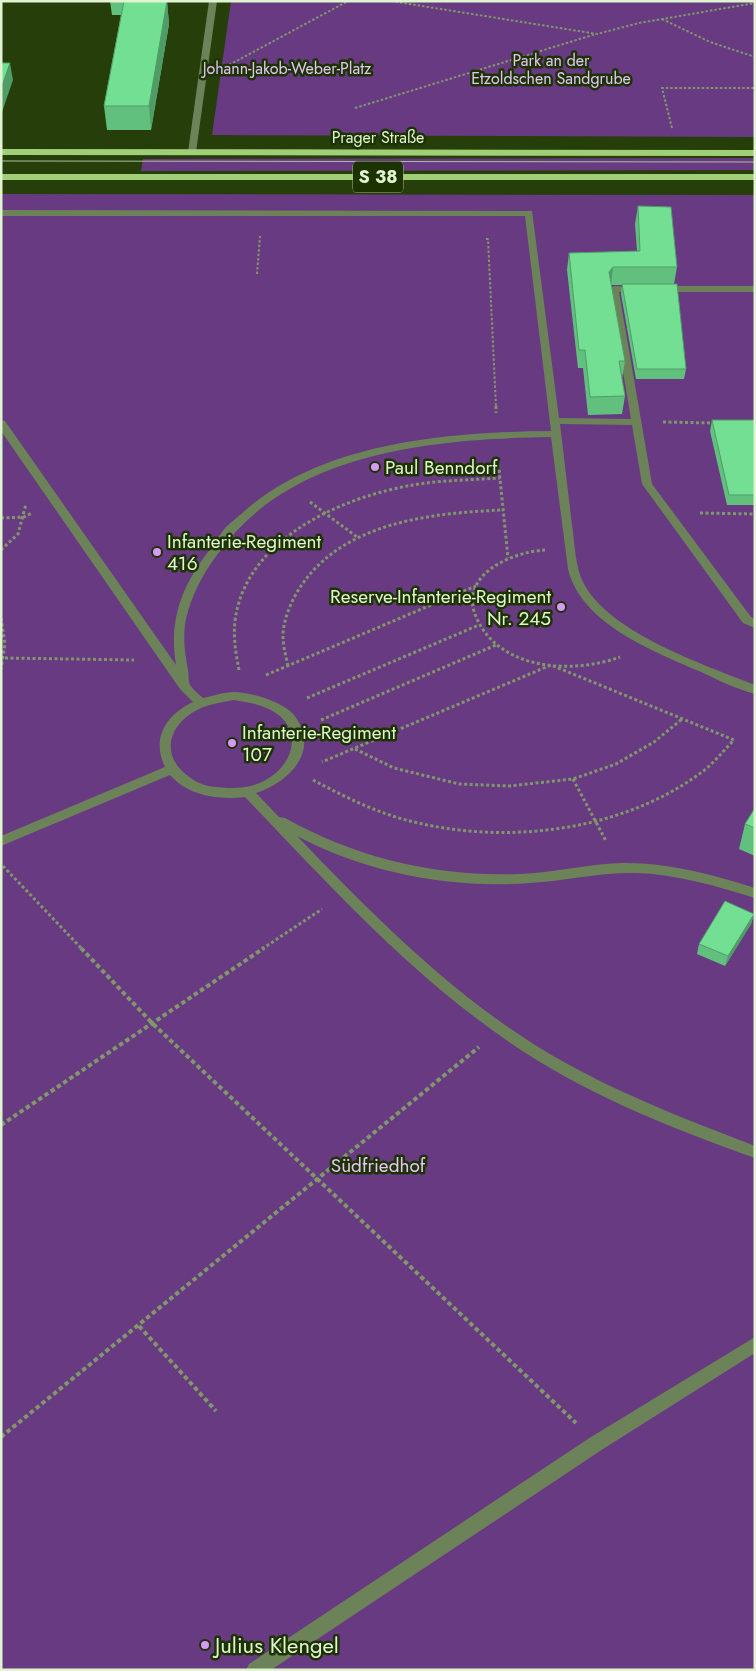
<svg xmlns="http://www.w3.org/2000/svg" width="756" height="1671" font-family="Jost,sans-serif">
  <rect width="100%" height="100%" fill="#263e0a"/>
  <path fill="#673a82" d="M231,1h524v136l-543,-2z
    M755,158v12l-614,1 2,-12z
    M1,194l754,1v1475h-754z"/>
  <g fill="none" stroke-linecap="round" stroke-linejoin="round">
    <path stroke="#80966b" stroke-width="2" stroke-dasharray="2.5 2" stroke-linecap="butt" d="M391,1l206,33 42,-11 116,-20
      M662,19l48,23 45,15
      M229,65l119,-64
      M355,108l241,-74
      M672,128l-10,-40h93
      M486,239h2l8,168
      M257,274l3,-38"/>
    <path stroke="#80966b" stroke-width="3" stroke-dasharray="3 2.5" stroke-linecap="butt" d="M496,406v7
      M663,422l51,1
      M498,459l10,99
      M310,502l47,35
      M700,513l55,1
      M1,518l23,-1 8,-4
      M1,550l17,-16 8,-30
      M545,550c-34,2 -89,26 -68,69 24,52 97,55 143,38
      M1,618l4,26 -4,25
      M5,658l129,2
      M288,666c-2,-10 -5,-20 -5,-30 0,-16 9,-37 18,-50 43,-64 130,-73 202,-76
      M239,670c-3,-16 -6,-33 -4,-49 10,-82 107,-124 178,-136 29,-5 58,-5 87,-7
      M266,675l210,-89
      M307,698l172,-73
      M321,720l175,-75
      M355,749l39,19 65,16 50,2 64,-7 43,-15 38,-22 28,-23
      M573,779l33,62
      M313,780c32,17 66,34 101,42 94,23 209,9 288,-50 12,-9 21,-21 32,-32l-183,-75 -229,97
      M3,866l79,83
      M262,949l60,-40"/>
    <path stroke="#80966b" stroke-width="4" stroke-dasharray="4.5 3" stroke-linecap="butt" d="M81,948l71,75 424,400
      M1,1125l263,-177
      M139,1326l77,85
      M1,1437l478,-390"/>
    <path fill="#6c8359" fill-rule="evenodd" d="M209,1h8l-21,151 -4,3 -4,-3z
      M1,210l531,1 27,207 72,1 -22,-130 5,-3 27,1 2,2 -5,3h-19l33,192 99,133 4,2v9l-12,-5 -101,-139 -10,-59 -72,-1c4,33 8,67 12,101 3,19 3,43 12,59 26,49 121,81 171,101v9c-19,-5 -37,-14 -54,-22 -46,-20 -120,-48 -133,-103l-17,-132c-114,2 -258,13 -331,114 -14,18 -25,37 -32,60 -6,20 -4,38 0,59 1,4 0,12 2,15 3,5 10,10 13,13 10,-2 21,-6 31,-6 16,0 50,10 60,23 27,35 -4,67 -38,78l23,24 6,1c71,40 152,59 234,56 34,-1 68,-10 102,-11 46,-1 90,11 134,25v10c-39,-12 -79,-24 -119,-25 -36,-1 -71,8 -106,10 -78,6 -164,-10 -233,-47 73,76 149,153 238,209 69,43 145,72 220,101v12c-79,-28 -160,-60 -231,-106 -106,-69 -192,-164 -279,-255 -26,3 -57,-1 -75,-22l-169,71v-10l164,-69c-14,-29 1,-52 28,-65l-13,-13 -179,-258v-11l4,1 171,244c-7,-42 4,-75 29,-109 7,-9 13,-19 20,-28 7,-7 16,-13 23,-20 80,-67 203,-76 303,-77l-26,-215h-524zM234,700c10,2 21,3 30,7 40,15 34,56 0,74 -11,6 -24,7 -37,7 -15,-1 -27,-2 -39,-12 -30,-22 -18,-54 13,-68 10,-4 22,-6 33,-8z
      M755,286v6h-94l-5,-3 5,-3z
      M755,1337v16l-152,96 -332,221h-25l3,-6 342,-227z"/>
    <path fill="#a0cf77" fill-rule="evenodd" d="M1,149l754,1v6l-754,-1z
      M1,174h754v6h-754z"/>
    <path stroke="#acc199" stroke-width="1" d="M1,161l754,1"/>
  </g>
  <path fill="#62c07e" d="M110,1h57l2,23 -18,106h-44l-3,-24 17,-91h-9z
    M638,206l39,61 -3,17 12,85 -2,10h-48l-15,-85 1,-9h-11l14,76 -3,18 3,17 -3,18 -34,1 -5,-47h-5l-11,-98 2,-17 68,-2 -2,-27z
    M712,420h43v85h-28l-17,-74z
    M755,808v48l-16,-7 6,-25z
    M754,914l-3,10 -26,42 -28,-12 2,-10z"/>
  <path fill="#509c67" d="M167,1l2,23 -18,106 -2,-24z
    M10,63l3,17 -12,35v-26z
    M613,267l-2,18 -2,-13z
    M754,914l-3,10 -26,42 3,-10z"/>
  <path fill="#72df93" stroke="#509c67" d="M124,1h43l-18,105h-45z
    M1,63h9l-9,26z
    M638,206l33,1 6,60h-64l-4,5 16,89h-6l6,35 -35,1 -5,-47h-6l-10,-97 71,-2z
    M622,284h55l9,85h-49z
    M712,420h43v75h-26z
    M755,808v20l-10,-4z
    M725,901l29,13 -26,42 -29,-12z"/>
  <g fill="#d69bfa" stroke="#1c3300" stroke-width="2">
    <circle cx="375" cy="467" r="5"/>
    <circle cx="157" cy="552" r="5"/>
    <circle cx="561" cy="607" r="5"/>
    <circle cx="232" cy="743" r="5"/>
    <circle cx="205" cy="1645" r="5"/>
  </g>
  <g text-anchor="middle" stroke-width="5" stroke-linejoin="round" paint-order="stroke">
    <g font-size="16" fill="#e3c6f6" stroke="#1c3300">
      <text x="551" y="66">Park an der<tspan x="551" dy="18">Etzoldschen Sandgrube</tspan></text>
      <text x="287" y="74">Johann-Jakob-Weber-Platz</text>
    </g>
    <g font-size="16" fill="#e0f4d1" stroke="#1c3300">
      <text x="378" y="143">Prager Straße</text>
    </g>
    <rect fill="#1c3300" stroke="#a5ba92" stroke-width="1" x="353" y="161.5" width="50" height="31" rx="4"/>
    <g font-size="18" font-weight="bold" fill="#e0f4d1">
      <text x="378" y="183">S 38</text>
    </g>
    <g font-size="19" fill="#e0f4d1" stroke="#1c3300" text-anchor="start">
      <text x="385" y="474">Paul Benndorf</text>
      <text x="167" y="548">Infanterie-Regiment<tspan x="167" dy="22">416</tspan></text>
      <text x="551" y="603" text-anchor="end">Reserve-Infanterie-Regiment<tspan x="551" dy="22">Nr. 245</tspan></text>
      <text x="242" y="739">Infanterie-Regiment<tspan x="242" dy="22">107</tspan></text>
    </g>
    <g font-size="19" fill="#e3c6f6" stroke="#1c3300">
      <text x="378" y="1172">Südfriedhof</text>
    </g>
    <g font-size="22" fill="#e0f4d1" stroke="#1c3300" text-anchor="start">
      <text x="215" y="1653">Julius Klengel</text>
    </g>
  </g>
  <rect width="756" height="1671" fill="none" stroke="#e0f4d1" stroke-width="5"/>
</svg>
